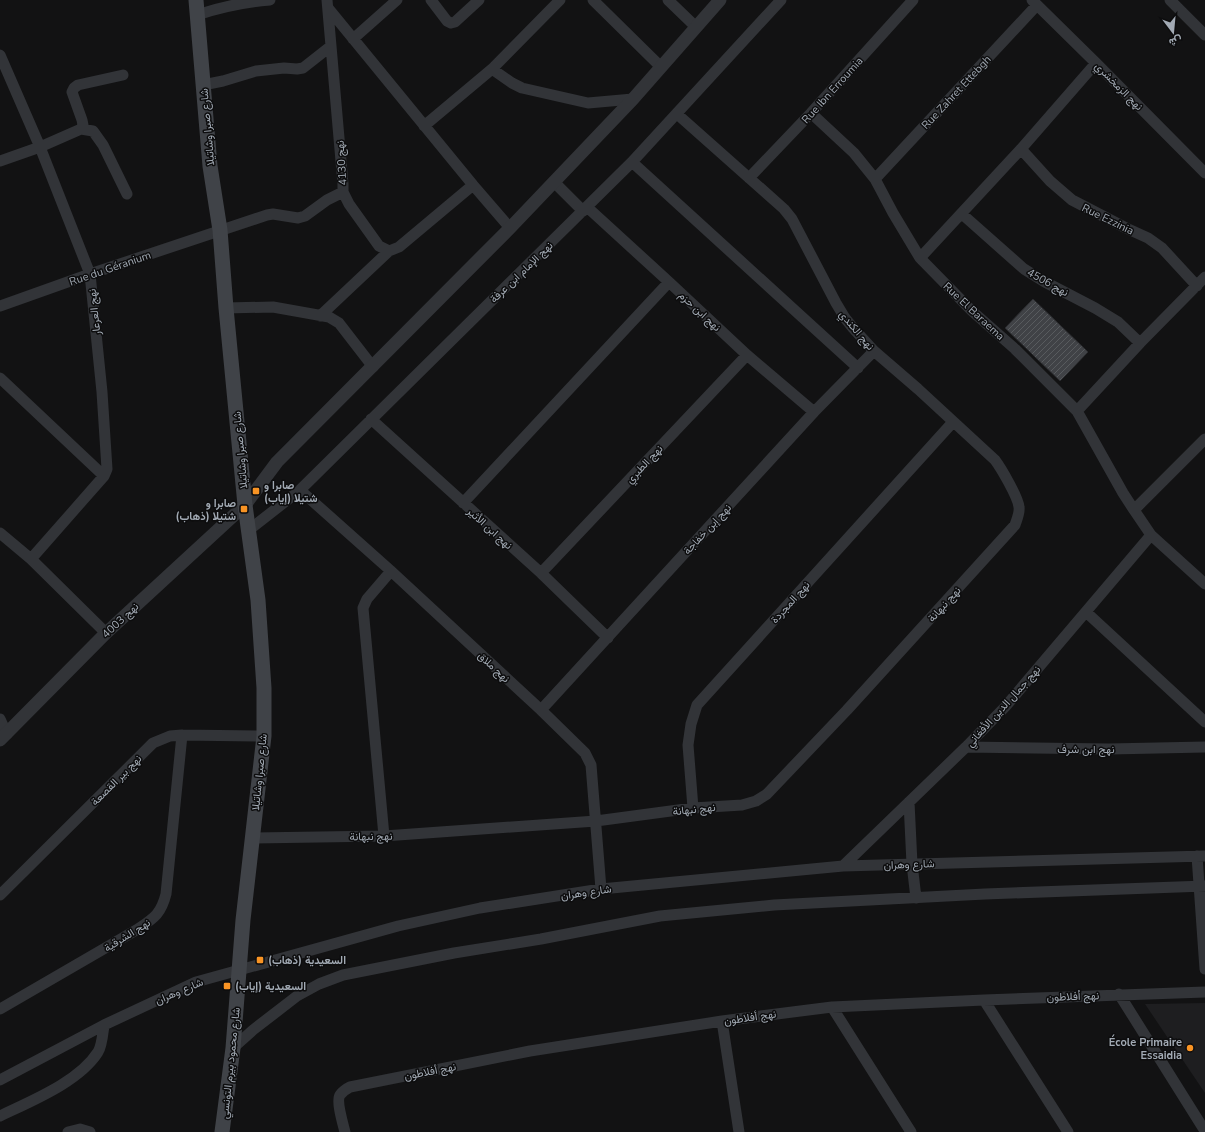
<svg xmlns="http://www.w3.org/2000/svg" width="1205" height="1132" font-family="'Nunito Sans',Vazirmatn,sans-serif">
  <defs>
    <pattern id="building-hatch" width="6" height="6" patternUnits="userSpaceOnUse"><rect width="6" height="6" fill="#404246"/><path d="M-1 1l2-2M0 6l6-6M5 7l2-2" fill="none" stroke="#585b5e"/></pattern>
  </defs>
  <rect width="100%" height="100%" fill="#121213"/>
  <path fill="#1e1e20" d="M1205,1003v90l-60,-89z"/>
  <path fill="url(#building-hatch)" stroke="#2b2c2f" d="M1033,299l55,53 -28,29 -55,-53z"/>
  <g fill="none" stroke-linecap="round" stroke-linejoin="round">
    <path stroke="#323438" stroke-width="11" d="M327,0l16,184v8l6,12 30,42 10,5 10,-4 74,-62
      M431,0l16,21 4,2 4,-1 24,-22
      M593,0l68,67
      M668,0l28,27
      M1032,0l64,63 109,110
      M1170,0l35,35
      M328,8l145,177 37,43
      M197,15c24,-8 48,-13 73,-15
      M353,39l44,-39
      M0,55l40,92 50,127 12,118 5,77 -3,7 -73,83
      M492,69l68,-69
      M203,85l20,-4 33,-10 28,-3 13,1 6,-1 28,-22
      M811,113l43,40 21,26 18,34 27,45 52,53 43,38 62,62 46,82 11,17
      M424,126l68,-57 20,14 10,5 66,15 45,-4
      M81,129l12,2 10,14 24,49
      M1021,149l29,32 22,19 54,28 22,10 14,10 35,38
      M0,161l40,-14 41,-18 2,-4 -1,-5 -10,-28 2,-4 4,-3 45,-10
      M632,162l226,206
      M749,178l62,-65 102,-113
      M875,179l162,-174
      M554,182l29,29
      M587,207l82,75 78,73 67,57
      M962,214l62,55 21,13 50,26 23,14 22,21
      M920,258l101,-109 75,-86
      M0,306l90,-32 177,-59 6,-1 25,4 7,-2 22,-16 16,-8
      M226,308l47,-1 56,10 10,6 34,44
      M320,316l69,-65
      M0,378l104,98
      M1077,411l63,-68 65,-66
      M371,419l170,154 67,65
      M1205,439l-71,71 17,25 54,49
      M300,490l91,81 150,139 44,43 6,12 10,124
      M463,503l206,-221
      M249,530l51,-40 332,-328 149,-162
      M0,533l31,26 75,74
      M541,573l206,-218
      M1086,612l119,110
      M541,710l273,-298 60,-61
      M0,719l7,15
      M966,747l143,2 96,-2
      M909,802l3,62 4,34
      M693,808l-5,-63 3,-21 6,-19 256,-283
      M384,836l-21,-228 4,-9 24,-28
      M253,838l131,-2 212,-15 97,-13 49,-3 14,-4 11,-7 80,-84 168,-185c2,-6 5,-12 4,-18 -1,-10 -18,-39 -24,-47l-77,-71 -44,-38 -21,-23 -8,-10 -9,-15 -44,-84 -8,-10 -107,-95
      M1197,856l8,113
      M843,866l123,-119 39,-40 146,-172
      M0,895l153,-152 17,-7 12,-1 82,1
      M1119,994l86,137
      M984,1000l84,132
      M832,1007l79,125
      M0,1009l138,-80c16,-11 23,-15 28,-35l16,-159
      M722,1021l17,111
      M233,1048l20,-18 44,-34 22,-12 24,-9 111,-22 87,-14 119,-23 114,-11 211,-11 220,-8
      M0,1080l104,-55 92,-43 202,-56 82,-18 121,-19 242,-23 362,-10
      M0,1116c31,-15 79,-34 98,-64 4,-6 5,-20 6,-27
      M68,1132l12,-3 10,3
      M345,1132c-2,-8 -9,-31 -5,-37 3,-4 6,-6 10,-8l180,-36 192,-30 110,-14 152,-7 221,-8"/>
    <path stroke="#323438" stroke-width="13" d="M0,740l106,-107 139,-128 32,-43 233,-234 123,-129 87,-99"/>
    <path stroke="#404348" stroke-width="15" d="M196,0l14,166 10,64 6,78 19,197 13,95 6,88v48l-21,184 -10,128 -11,84"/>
  </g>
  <g fill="#f99424" stroke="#0d0d0e" stroke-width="1.5">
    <rect x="252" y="487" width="8" height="8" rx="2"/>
    <rect x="240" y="505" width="8" height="8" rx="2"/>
    <rect x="256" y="956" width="8" height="8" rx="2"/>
    <rect x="223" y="982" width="8" height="8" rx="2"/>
    <circle cx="1190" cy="1048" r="4"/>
  </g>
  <g text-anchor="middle" stroke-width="3" stroke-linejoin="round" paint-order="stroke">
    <g font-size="11" fill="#a2aab4" stroke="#0d0d0e">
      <text transform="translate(1119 86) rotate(45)" y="4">نهج الزمخشري</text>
      <text transform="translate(832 90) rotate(-48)" y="4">Rue Ibn Erroumia</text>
      <text transform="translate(956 92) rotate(-47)" y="4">Rue Zahret Ettebgh</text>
      <text transform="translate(207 127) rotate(-95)" y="4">شارع صبرا وشاتيلا</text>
      <text transform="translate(341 163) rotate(-94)" y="4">نهج 4130</text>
      <text transform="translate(1108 219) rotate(26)" y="4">Rue Ezzinia</text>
      <text transform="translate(110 268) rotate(-19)" y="4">Rue du Géranium</text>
      <text transform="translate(521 272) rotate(-44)" y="4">نهج الإمام ابن عرفة</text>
      <text transform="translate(1048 282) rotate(29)" y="4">نهج 4506</text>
      <text transform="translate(700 311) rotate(43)" y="4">نهج ابن حزم</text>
      <text transform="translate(974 311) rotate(43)" y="4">Rue El Baraema</text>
      <text transform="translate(94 312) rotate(-96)" y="4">نهج العرعار</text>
      <text transform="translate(857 330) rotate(50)" y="4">نهج الكندي</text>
      <text transform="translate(240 450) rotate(-95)" y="4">شارع صبرا وشاتيلا</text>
      <text transform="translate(644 464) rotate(-47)" y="4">نهج الطبري</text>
      <text transform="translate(490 528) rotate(42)" y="4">نهج ابن الأثير</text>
      <text transform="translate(707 529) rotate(-47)" y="4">نهج إبن خفاجة</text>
      <text transform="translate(790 602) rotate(-48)" y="4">نهج المجردة</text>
      <text transform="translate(944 604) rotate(-48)" y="4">نهج نبهانة</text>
      <text transform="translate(120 620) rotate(-43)" y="4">نهج 4003</text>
      <text transform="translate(494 667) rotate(43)" y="4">نهج ملاق</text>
      <text transform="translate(1003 706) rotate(-48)" y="4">نهج جمال الدين الأفغاني</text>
      <text x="1086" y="753">نهج ابن شرف</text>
      <text transform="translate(259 772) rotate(-84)" y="4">شارع صبرا وشاتيلا</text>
      <text transform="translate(116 780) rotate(-45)" y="4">نهج بير القصعة</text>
      <text transform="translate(694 809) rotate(-6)" y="4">نهج نبهانة</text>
      <text transform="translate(371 836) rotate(-1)" y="4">نهج نبهانة</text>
      <text transform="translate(909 864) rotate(-2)" y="4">شارع وهران</text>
      <text transform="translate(586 892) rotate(-8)" y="4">شارع وهران</text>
      <text transform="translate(127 935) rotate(-32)" y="4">نهج الشرقية</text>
      <text transform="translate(179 991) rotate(-23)" y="4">شارع وهران</text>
      <text transform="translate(1073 996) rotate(-2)" y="4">نهج أفلاطون</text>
      <text transform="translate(750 1017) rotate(-8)" y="4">نهج أفلاطون</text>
      <text transform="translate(230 1063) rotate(-84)" y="4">شارع محمود بيرم التونسي</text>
      <text transform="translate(430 1071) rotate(-11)" y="4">نهج أفلاطون</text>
    </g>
    <g font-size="11" font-weight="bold" fill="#a2aab4" stroke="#0d0d0e" text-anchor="start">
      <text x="264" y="489">صابرا و<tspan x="264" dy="13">شتيلا (إياب)</tspan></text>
      <text x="236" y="507" text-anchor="end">صابرا و<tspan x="236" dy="13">شتيلا (ذهاب)</tspan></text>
      <text x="268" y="964">السعيدية (ذهاب)</text>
      <text x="235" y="990">السعيدية (إياب)</text>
      <text x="1182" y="1046" text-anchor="end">École Primaire<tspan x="1182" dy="13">Essaidia</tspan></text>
    </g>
  </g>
  <g transform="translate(1173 32) rotate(164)" stroke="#0d0d0e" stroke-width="3" paint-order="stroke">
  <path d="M0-3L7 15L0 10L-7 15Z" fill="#a2aab4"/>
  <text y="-6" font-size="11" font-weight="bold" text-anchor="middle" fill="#a2aab4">ش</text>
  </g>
</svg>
